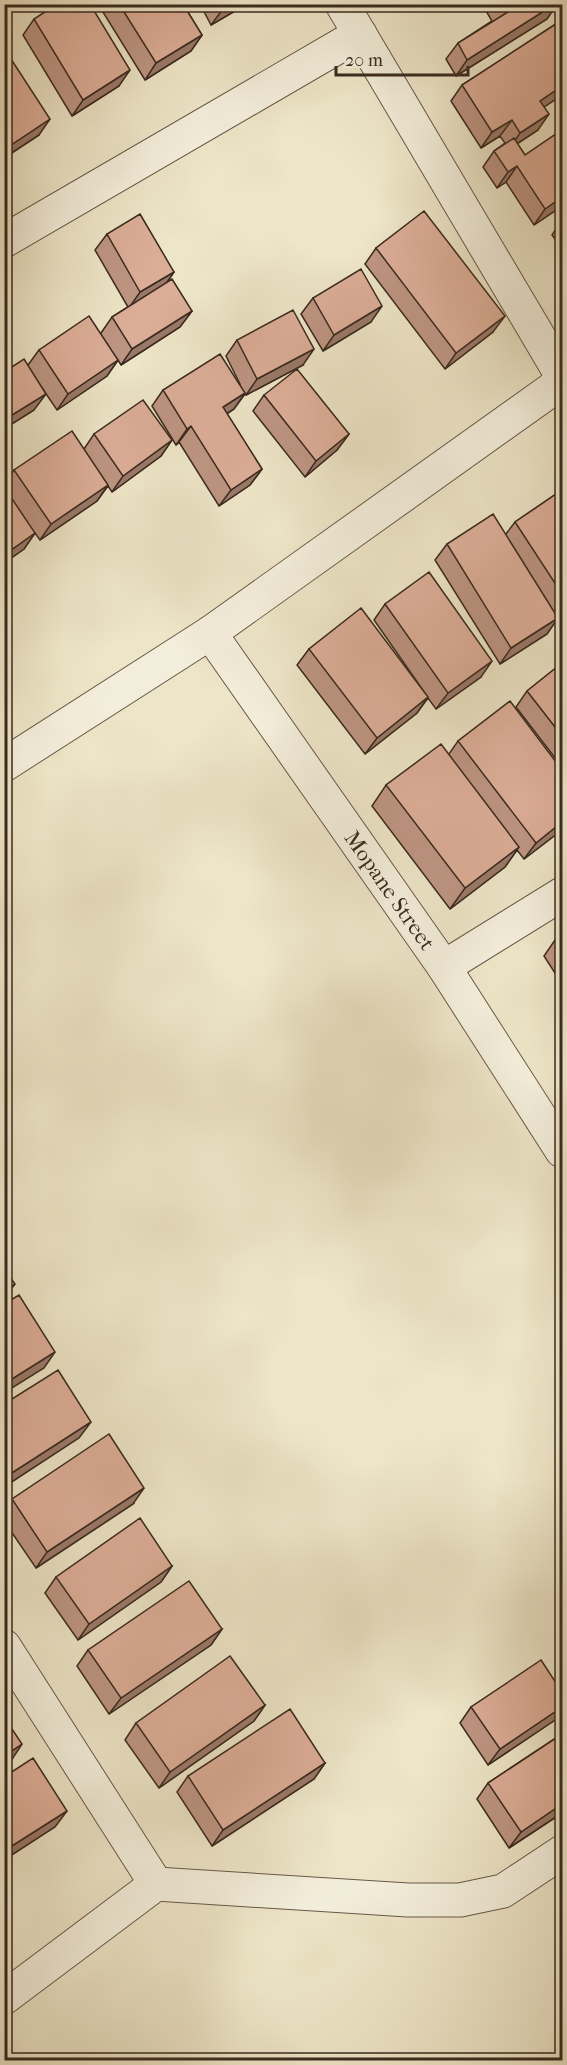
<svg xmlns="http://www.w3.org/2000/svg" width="567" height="2065" font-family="'IM FELL French Canon',serif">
  <rect width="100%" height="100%" fill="#ede5c7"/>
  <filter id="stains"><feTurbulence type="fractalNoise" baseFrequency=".00333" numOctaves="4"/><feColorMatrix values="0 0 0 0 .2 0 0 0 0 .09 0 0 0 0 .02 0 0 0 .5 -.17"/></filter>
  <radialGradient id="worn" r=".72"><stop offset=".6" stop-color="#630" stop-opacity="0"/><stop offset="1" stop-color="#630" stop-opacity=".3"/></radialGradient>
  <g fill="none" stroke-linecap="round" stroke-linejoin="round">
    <g stroke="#675949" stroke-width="35">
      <g id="minor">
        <path d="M342,4l220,372"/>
        <path d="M4,241l356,-207"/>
        <path id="s1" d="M210,633l234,334 118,184"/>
        <path d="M4,765l206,-132 352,-251"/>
        <path d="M444,967l118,-73"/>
        <path d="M4,1646l152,238"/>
        <path d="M4,1998l152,-114 252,16h52l43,-9 59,-39"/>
      </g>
    </g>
    <use href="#minor" stroke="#f3eedb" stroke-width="33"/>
  </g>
  <path fill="#bd9582" stroke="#3a2a1f" stroke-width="1.5" d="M98,4h85l19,31 -11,16 -46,29z
    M200,4h47l-36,21z
    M482,4h75l-10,15 -91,57 -10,-17 12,-16 34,-22z
    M34,19l85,67 -47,30 -49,-81z
    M562,20v75l-18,12 -6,23 -21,14 8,11 37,-25v76l-28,19 -28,-43 -9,6 -14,-21 11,-16 11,-8 -5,-7 -19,12 -30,-47 11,-16z
    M4,64l35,71 -35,23z
    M562,220v29l-10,-14z
    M107,234l67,38 -7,10 25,29 -12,16 -59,38 -3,-5 -11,16 -50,34 -19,-28 -4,28 -30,19v-57l24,-7 11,-15 62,-17 11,-16 16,-10 -33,-57z
    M376,248l117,84 -48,37 -80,-105z
    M313,298l58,24 -48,29 -22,-37z
    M237,340l66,25 -57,30 -1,-1 -11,15 -7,5 35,55 -12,16 -31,21 -40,-64 -3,3 -24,-39 11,-16 77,-6 -14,-28z
    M264,395l85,39 -12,16 -32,27 -52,-66z
    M94,434l78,6 -11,16 -49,36 -4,-6 -11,15 -57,39 -5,-7 -11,16 -20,14v-79l10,-14 70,-21z
    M562,490v137l-5,-8 -10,15 -47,30 -65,-104 12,-16 59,-10 9,-12z
    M385,604l96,73 -45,32 -8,-11 -11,15 -52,41 -68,-89 12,-16 118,47 -53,-76z
    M562,663v104l-46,-60 11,-16z
    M458,741l104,29v60l-38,29 -7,-9 -12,17 -55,42 -78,-103 14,-21 63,-31z
    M562,935v49l-18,-28 11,-16z
    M12,1499l121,5 -97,64 -32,-47v-12z
    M172,1566l-11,16 -83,58 -33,-47 11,-16z
    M222,1629l-11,16 -102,69 -32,-48 11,-16z
    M562,1692v20l-4,6 -70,47 -28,-42 11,-16z
    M265,1705l-11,16 -95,67 -34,-48 11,-17z
    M562,1734v79l-53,35 -32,-49 11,-16z
    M325,1763l-11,16 -102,67 -35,-54 11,-16z"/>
  <path fill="#9a796a" stroke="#3a2a1f" stroke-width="1.5" d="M230,4h17l-36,21 12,-16z
    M555,4h2l-10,15 -91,57 11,-16z
    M202,35l-11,16 -46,29 11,-17z
    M130,70l-11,16 -47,30 11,-16z
    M562,86v9l-33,22 11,-16z
    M549,114l-11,16 -29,19 11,-16z
    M50,119l-11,16 -35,23v-6l4,-5z
    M512,120l-12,16 -19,12 11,-16z
    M517,166l-11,16 -9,6 11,-16z
    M562,197v9l-28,19 11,-16z
    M174,272l-11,16 -34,20 11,-16z
    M382,306l-11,16 -48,29 11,-16z
    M192,311l-12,16 -59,38 11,-16z
    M505,316l-12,16 -48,37 11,-16z
    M314,349l-11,16 -57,30 11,-16z
    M118,360l-11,16 -50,34 11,-16z
    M245,393l-11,16 -22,14 11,-16z
    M46,394l-12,16 -30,19v-9z
    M191,426l-12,16 -3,3 11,-16z
    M349,434l-12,16 -32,27 11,-16z
    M172,440l-11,16 -49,36 11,-16z
    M262,469l-12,16 -31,21 12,-16z
    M108,485l-11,16 -57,39 11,-16z
    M35,533l-11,16 -20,14v-8z
    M558,618l-11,16 -47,30 11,-16z
    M492,661l-11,16 -45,32 12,-16z
    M428,697l-11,16 -52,41 12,-16z
    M562,822v8l-38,29 12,-16z
    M519,847l-14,20 -55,42 15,-21z
    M15,1284l-11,15v-8z
    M55,1352l-11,16 -40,25v-9z
    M91,1422l-12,16 -75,49v-9z
    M144,1488l-11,16 -97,64 11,-16z
    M172,1566l-11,16 -83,58 11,-16z
    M222,1629l-11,16 -102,69 12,-16z
    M265,1705l-11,16 -95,67 11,-16z
    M562,1707v5l-4,6 -70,47 12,-16z
    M22,1744l-11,17 -7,3v-8z
    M325,1763l-11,16 -102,67 11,-16z
    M562,1804v9l-53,35 12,-16z
    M67,1811l-12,16 -51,33v-9z"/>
  <path fill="#dcad97" stroke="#3a2a1f" stroke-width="1.5" d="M57,4h33l40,66 -47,30 -49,-81z
    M119,4h64l19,31 -46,28z
    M220,4h10l-7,5z
    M503,4h52l-88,56 -9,-17 50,-31z
    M562,20v66l-22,15 9,13 -29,19 -8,-13 -20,12 -30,-47z
    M11,59l39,60 -42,28 -4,-6v-77z
    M562,130v67l-17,12 -28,-43 -9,6 -14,-21 20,-13 11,17z
    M424,211l81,105 -49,37 -80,-105z
    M140,214l34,58 -34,20 -33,-58z
    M361,269l21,37 -48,29 -21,-37z
    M172,279l20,32 -60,38 -20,-32z
    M293,310l21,39 -57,30 -20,-39z
    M89,316l29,44 -50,34 -29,-44z
    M220,354l25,39 -22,14 39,62 -31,21 -40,-64 -4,3 -24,-39z
    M24,359l22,35 -42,26v-48z
    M297,369l52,65 -33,27 -52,-66z
    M143,400l29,40 -49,36 -29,-42z
    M72,431l36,54 -57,39 -37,-54z
    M4,487l31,46 -31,22z
    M562,490v104l-47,-72z
    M493,514l65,104 -47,30 -64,-104z
    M429,572l63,89 -44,32 -63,-89z
    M361,608l67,89 -51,41 -68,-89z
    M562,663v73l-35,-45z
    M510,701l52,69v52l-26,21 -78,-102z
    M441,744l78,103 -54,41 -79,-103z
    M562,935v16l-7,-11z
    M4,1268l11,16 -11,7z
    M19,1295l36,57 -51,32v-80z
    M58,1370l33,52 -87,56v-74z
    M109,1434l35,54 -97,64 -35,-53z
    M140,1518l32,48 -83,58 -33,-47z
    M189,1581l33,48 -101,69 -33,-48z
    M230,1656l35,49 -95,67 -34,-49z
    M541,1660l21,32v15l-62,42 -29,-42z
    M290,1709l35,54 -102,67 -35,-54z
    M4,1717l18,27 -18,12z
    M562,1734v70l-41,28 -33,-49z
    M33,1758l34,53 -63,40v-74z"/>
  <g text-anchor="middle" stroke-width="6" stroke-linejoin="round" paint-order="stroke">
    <g font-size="22" fill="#3a2a1f" stroke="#f3eedb">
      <text dy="8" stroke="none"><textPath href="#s1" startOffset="314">Mopane Street</textPath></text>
    </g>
  </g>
  <rect width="567" height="2065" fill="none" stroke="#ede5c7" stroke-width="24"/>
  <rect x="6" y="6" width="555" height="2053" fill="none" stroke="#3a2a1f" stroke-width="3"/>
  <rect x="12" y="12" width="543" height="2041" fill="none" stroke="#3a2a1f" stroke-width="1.5"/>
  <path d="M336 66v9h132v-9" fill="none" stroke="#3a2a1f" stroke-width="3"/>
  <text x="345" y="66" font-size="18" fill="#3a2a1f" stroke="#f3eedb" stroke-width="4.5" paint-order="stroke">20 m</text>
  <rect width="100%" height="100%" filter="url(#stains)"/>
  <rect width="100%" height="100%" fill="url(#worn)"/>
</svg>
